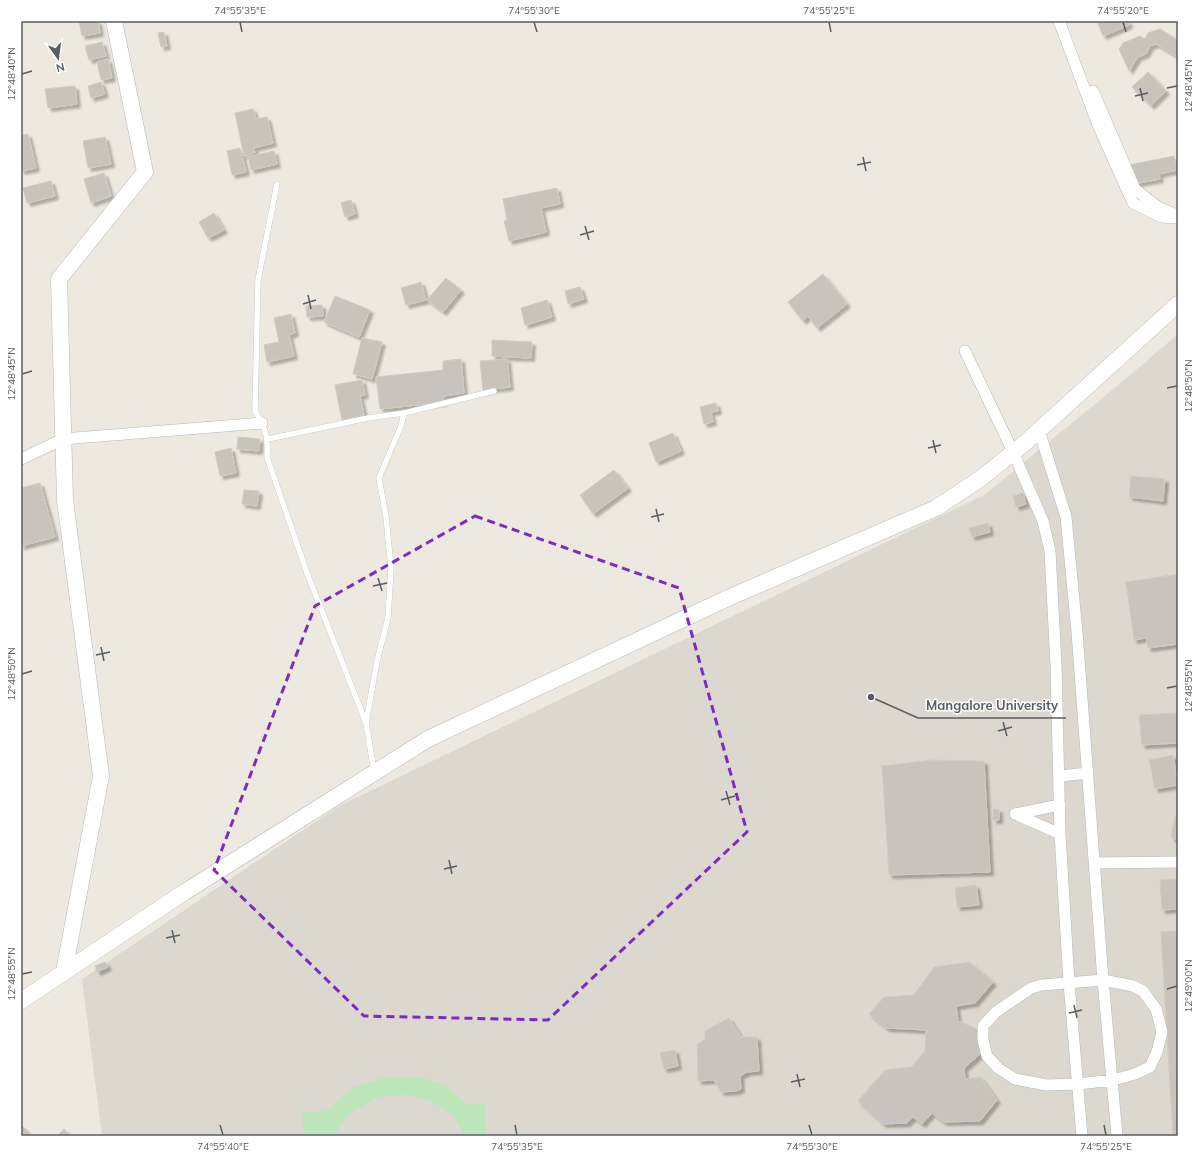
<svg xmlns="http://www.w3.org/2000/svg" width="1199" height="1157" font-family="Mulish,sans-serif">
  <defs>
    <filter id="shadow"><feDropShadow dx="3.5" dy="3.5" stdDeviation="1" flood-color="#0004"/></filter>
  </defs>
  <rect width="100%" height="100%" fill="#ede9e0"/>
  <path fill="#ddd8cf" d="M1178,334v802h-1076l-20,-157 257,-173 645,-311 133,-109z"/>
  <path fill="#bce6ba" d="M419,1077l27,8 20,19h19l2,32h-22l-12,-20 -21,-15 -25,-6 -29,2 -29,17 -15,22h-30l-2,-23 24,-2 27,-24 30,-9z"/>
  <path fill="#c8c4bd" stroke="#d2cbbe" filter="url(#shadow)" d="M79,21h19l2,12 -18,3z
    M1097,21h31l1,4 -26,11z
    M1160,29l18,11v17l-22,-13 -6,2 -4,8 -8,3 -9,14 -10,-22 4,-6 17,-7 5,3 3,-6z
    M164,32l3,14 -6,1 -3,-14z
    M102,42l4,14 -17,4 -4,-14z
    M108,59l4,19 -11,2 -4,-18z
    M1148,72l18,19 -15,15 -19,-19z
    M101,82l4,12 -14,4 -3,-12z
    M75,86l2,18 -29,4 -3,-19z
    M253,109l3,10 11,-2 6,26 -19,5 1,5 -11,3 -9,-43z
    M28,134l8,34 -15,3v-36z
    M105,137l6,27 -23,4 -5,-27z
    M240,148l6,24 -14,3 -5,-24z
    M274,151l3,13 -26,6 -3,-13z
    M1174,156l3,14 -18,4 1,5 -27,5 -4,-19z
    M104,173l7,23 -20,7 -7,-24z
    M51,181l4,15 -28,7 -4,-15z
    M557,188l3,16 -19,4 5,24 -37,9 -5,-20 3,-1 -4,-21z
    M351,200l4,14 -10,3 -4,-14z
    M214,213l10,17 -16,8 -9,-16z
    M823,274l24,30 -30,24 -9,-12 -5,5 -15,-19z
    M446,278l15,12 -18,22 -16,-12z
    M421,282l5,18 -20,5 -5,-17z
    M580,287l4,12 -16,5 -3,-13z
    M335,296l35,14 -11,27 -35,-15z
    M547,300l5,17 -27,8 -4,-17z
    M322,305l1,11 -16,1 -1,-11z
    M291,314l4,19 -6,2 5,21 -27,6 -3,-17 15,-3 -5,-24z
    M362,338l20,4 -10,37 -19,-5z
    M492,340l40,2 -1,16 -39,-2z
    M461,359l3,34 -21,3 1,6 -64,7 -4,-32 67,-7v-9z
    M507,359l3,28 -27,3 -3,-29z
    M362,380l3,15 -5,1 4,19 -22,5 -7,-35z
    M716,403l2,8 -7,1 2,10 -9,2 -4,-17z
    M673,433l8,18 -25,11 -7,-19z
    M238,437l22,2 -1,12 -22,-2z
    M231,448l5,25 -16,3 -5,-24z
    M614,470l14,18 -35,26 -13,-19z
    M1131,476l34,3 -2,22 -34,-4z
    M40,483l15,54 -34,9v-58z
    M244,490l15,1 -2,15 -15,-2z
    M1023,493l3,11 -10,3 -3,-11z
    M988,523l2,9 -18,5 -3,-9z
    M1178,574v70l-30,4 -2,-10 -12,2 -8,-58z
    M1178,713v30l-36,2 -3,-30z
    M1173,755l5,30 -23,4 -6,-29z
    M931,760l53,1 6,111 -101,3 -7,-109z
    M993,809h6v11h-6z
    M1175,816l3,1v22l-7,-1z
    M1178,879v30l-16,1 -2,-30z
    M976,885l3,20 -22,2 -2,-19z
    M1178,931v205h-5l-12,-204z
    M1178,931v205h-5l-12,-204z
    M105,962l3,5 -11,5 -2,-6z
    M969,962l24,20 -18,21 -19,3 2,15 15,6 10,7 -4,21 -15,13 1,11 15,-2 17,23 -17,21 -36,1 -12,-9 -10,11 -9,-7 -6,6 -24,1 -25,-23 27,-31 26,-3 14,-16 1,-21 -40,-2 -17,-14 15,-17 30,-2 20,-28z
    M729,1018l12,19h16l2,34 -12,1 -7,4 1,13 -5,2 -15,1 -7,-12 -16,1 -1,-37 8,-5v-8z
    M675,1050l3,16 -14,3 -4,-16z
    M21,1125l11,11h-11z
    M64,1129l7,7h-14z"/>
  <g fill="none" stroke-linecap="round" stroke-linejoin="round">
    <g stroke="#b3b7bc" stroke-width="6">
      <path id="lane" d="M277,184l-19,96 -3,131c11,18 13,25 12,46l40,116 59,150
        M268,439l100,-21 36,-5
        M374,771l-8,-48 11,-62 11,-43 3,-50 -5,-51 -7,-39 22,-52 3,-13 90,-22"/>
    </g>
    <g stroke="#b3b7bc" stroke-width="12">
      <path id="street" d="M1059,21l39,104 35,78 28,14 17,1
        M1093,91l42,98 23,18 19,8
        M965,351l48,101 30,69 7,30 6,114 4,169 9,149 13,153
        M1039,430l27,87 11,115 26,348 14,156
        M21,459l42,-20 199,-16
        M1060,776l28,-3
        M1060,805l-45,9 45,20
        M1095,863l83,-1
        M1103,980l30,6 10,5 13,18 6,23 -5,20 -7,15 -15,7 -22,6 -35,4 -32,1 -31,-6 -17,-11 -11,-12 -4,-16v-14l13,-14 35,-24 11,-3z"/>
    </g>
    <g stroke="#b4b8be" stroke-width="17">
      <path id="secondary" d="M64,972l37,-196 -36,-276 -6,-221 86,-107 -31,-151
        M21,1001l162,-108 245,-154 300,-141 208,-90 44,-29 46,-37 152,-138"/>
    </g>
    <use href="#lane" stroke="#fff" stroke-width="5.5"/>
    <use href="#street" stroke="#fff" stroke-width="11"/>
    <use href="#secondary" stroke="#fff" stroke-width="16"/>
  </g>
  <path fill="none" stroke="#7b2cbf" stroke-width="3" stroke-dasharray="8 5" stroke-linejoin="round" d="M475,516l204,72 68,244 -199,188 -184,-4 -150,-146 101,-264z"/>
  <path fill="none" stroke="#595d62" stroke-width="1.5" d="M240,22l2,10M534,22l3,10M829,22l2,10M1123,22l3,10M22,74l10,-3M1140,88l3,13M1167,88l10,-2M1135,96l13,-3M863,157l3,14M857,165l14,-3M585,226l4,14M580,235l14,-4M308,295l3,14M303,304l13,-4M22,374l10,-3M1167,388l10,-2M933,440l3,13M928,448l13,-3M656,509l3,13M651,517l13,-3M378,578l4,13M373,586l14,-3M101,647l3,14M96,655l14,-3M22,674l10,-3M1167,688l10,-2M1003,722l4,14M998,731l14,-4M726,791l4,14M721,800l14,-4M449,860l3,14M444,869l13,-3M172,930l3,13M166,938l14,-3M22,974l10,-2M1167,989l10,-3M1074,1005l3,13M1069,1013l13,-3M797,1074l3,13M791,1082l14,-3M220,1125l3,10M515,1125l2,10M809,1125l3,10M1104,1125l2,10"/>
  <path fill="none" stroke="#595d62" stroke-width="1.5" d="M871 697L918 718H1066"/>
  <circle fill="#595d62" stroke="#fff" stroke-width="1.5" cx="871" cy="697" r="4"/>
  <g font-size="13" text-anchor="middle" font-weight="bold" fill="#595d62" stroke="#fff" stroke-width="3" stroke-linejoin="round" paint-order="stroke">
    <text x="992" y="710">Mangalore University</text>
  </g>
  <rect width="1199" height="1157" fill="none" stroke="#ffffff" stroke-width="44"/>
  <g transform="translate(58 58) rotate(166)" stroke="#ffffff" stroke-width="3" paint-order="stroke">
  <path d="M0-3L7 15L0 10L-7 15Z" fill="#595d62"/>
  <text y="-6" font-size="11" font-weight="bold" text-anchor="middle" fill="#595d62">N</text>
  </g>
  <rect x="22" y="22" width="1155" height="1113" fill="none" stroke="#595d62" stroke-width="1.5"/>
  <g font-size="10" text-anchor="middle" fill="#595d62">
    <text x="240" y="14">74°55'35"E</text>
    <text x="534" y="14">74°55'30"E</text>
    <text x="829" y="14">74°55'25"E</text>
    <text x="1123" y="14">74°55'20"E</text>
    <text transform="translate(11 74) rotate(-90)" y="4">12°48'40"N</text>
    <text transform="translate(1188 86) rotate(-90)" y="4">12°48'45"N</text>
    <text transform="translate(11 374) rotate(-90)" y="4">12°48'45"N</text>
    <text transform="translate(1188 386) rotate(-90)" y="4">12°48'50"N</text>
    <text transform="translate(11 674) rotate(-90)" y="4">12°48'50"N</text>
    <text transform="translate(1188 686) rotate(-90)" y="4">12°48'55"N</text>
    <text transform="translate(11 974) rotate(-90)" y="4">12°48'55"N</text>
    <text transform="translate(1188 986) rotate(-90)" y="4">12°49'00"N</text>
    <text x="223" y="1150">74°55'40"E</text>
    <text x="517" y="1150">74°55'35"E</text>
    <text x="812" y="1150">74°55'30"E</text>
    <text x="1106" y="1150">74°55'25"E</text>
  </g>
</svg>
